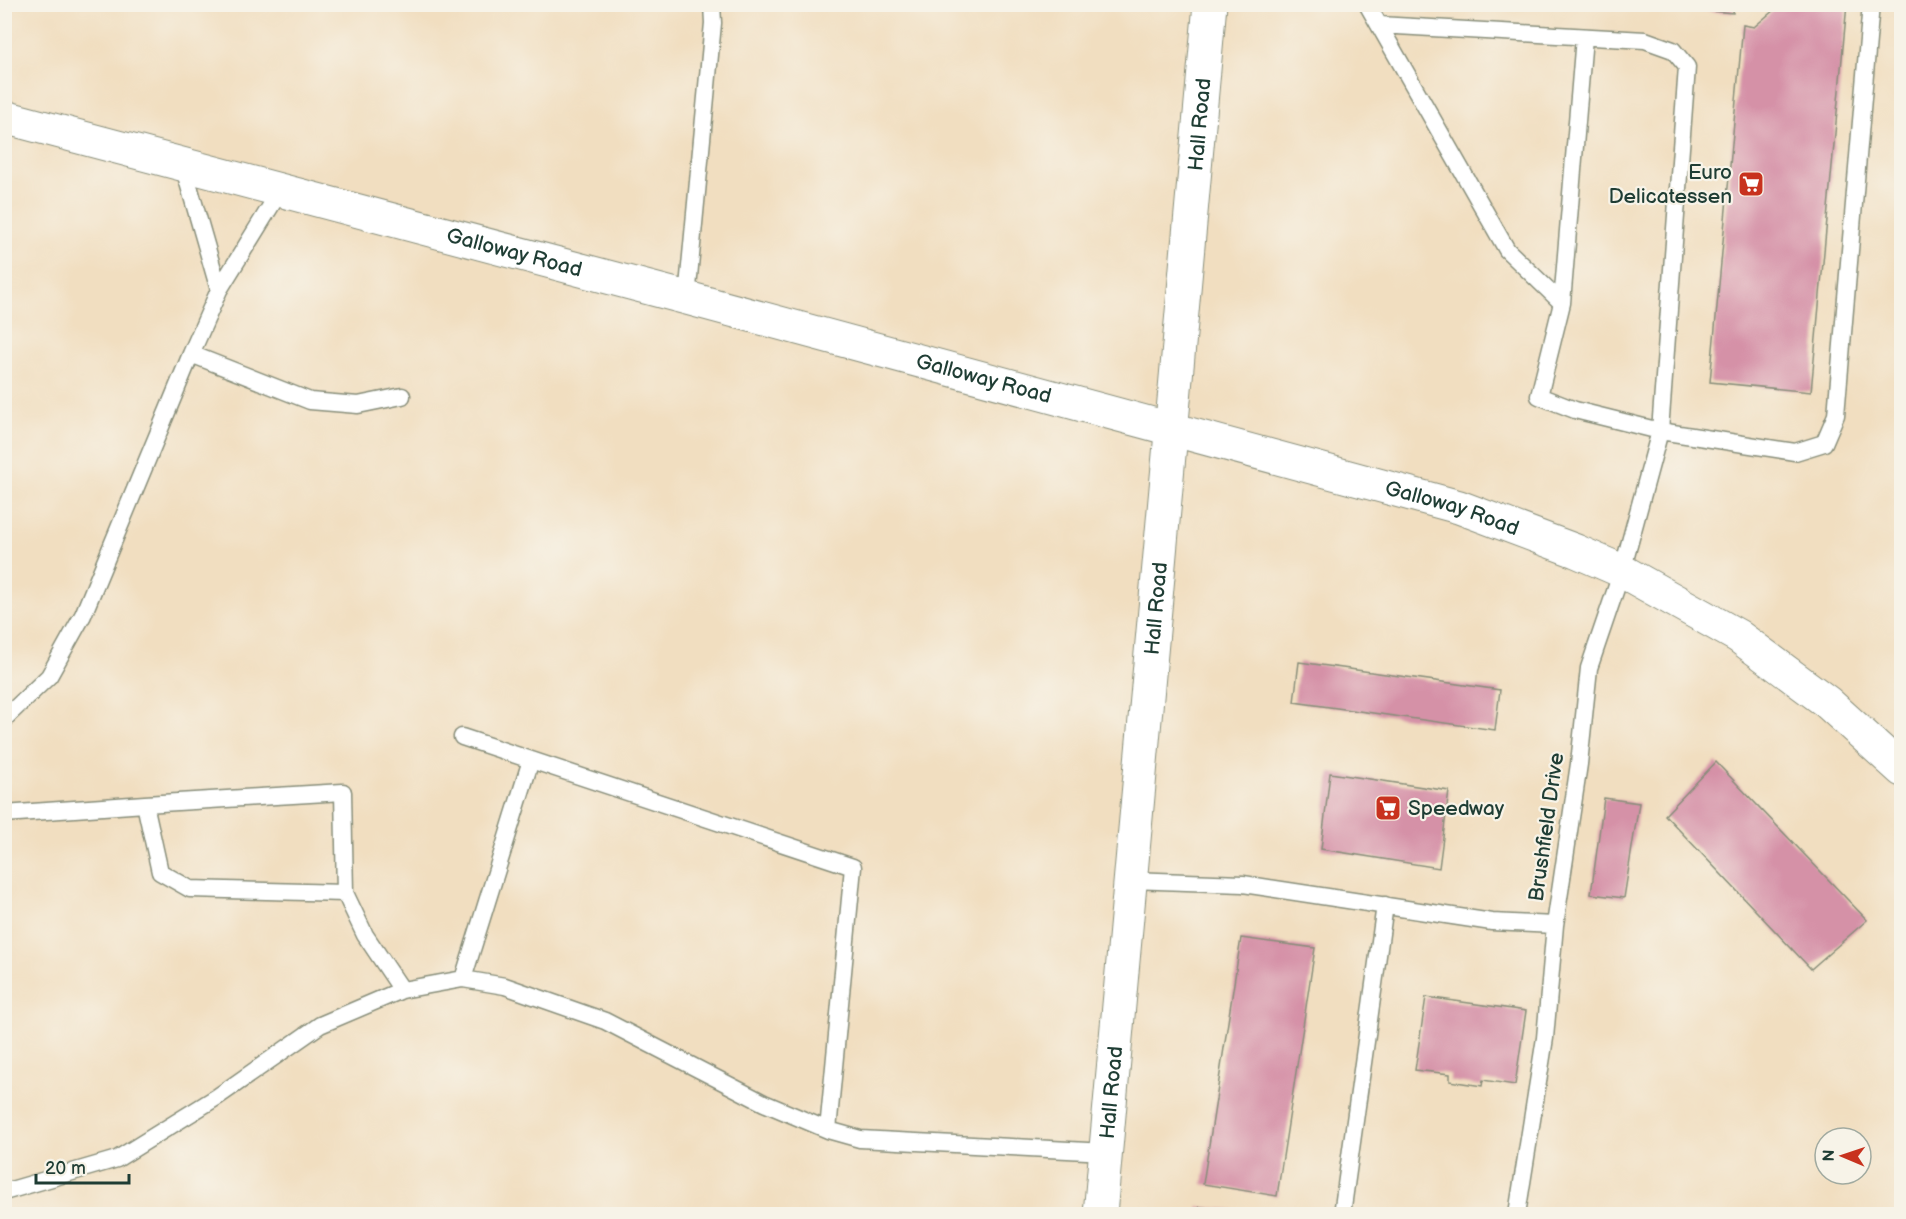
<svg xmlns="http://www.w3.org/2000/svg" width="1906" height="1219" font-family="'Balsamiq Sans',sans-serif">
  <rect width="100%" height="100%" fill="#f7f3e8"/>
  <filter id="ink" filterUnits="userSpaceOnUse"><feTurbulence type="fractalNoise" baseFrequency=".0167" numOctaves="2"/><feDisplacementMap in="SourceGraphic" scale="12" xChannelSelector="R" yChannelSelector="G"/><feConvolveMatrix kernelMatrix="1 2 1 2 8 2 1 2 1" color-interpolation-filters="sRGB"/></filter>
  <filter id="wash" filterUnits="userSpaceOnUse"><feTurbulence type="fractalNoise" baseFrequency=".008" numOctaves="4" result="noise"/><feDisplacementMap in="SourceGraphic" scale="24" xChannelSelector="R" yChannelSelector="G"/><feGaussianBlur stdDeviation="1.35" result="paint"/><feColorMatrix in="noise" values="0 0 0 0 0 0 0 0 0 0 0 0 0 0 0 0 0 1.4 0 .05"/><feComposite in="paint" operator="in"/></filter>
  <g filter="url(#wash)">
    <rect width="100%" height="100%" fill="#f1dec0"/>
    <g id="blocks">
      <path fill="#d591a7" d="M1654,4h80l-1,9 -79,-7z
        M1847,4l-36,388 -101,-10 33,-357 11,2 27,-23z
        M1299,662l201,28 -5,40 -201,-28z
        M1716,762l151,158 -56,49 -146,-154z
        M1330,773l119,18 -10,77 -118,-19z
        M1604,798l35,5 -15,95 -33,-4z
        M1241,938l74,10 -38,248 -74,-12z
        M1426,997l100,14 -11,74 -32,-5 -1,6 -32,-5v-7l-35,-4z
        M1199,1207l69,6v1h-70z
        M1579,1210l40,3v1h-40z"/>
    </g>
  </g>
  <g filter="url(#ink)">
    <use href="#blocks" fill-opacity="0" stroke="#888e7a" stroke-width="1.5"/>
    <g fill="none" stroke-linecap="round" stroke-linejoin="round">
      <g stroke="#888e7a" stroke-width="19">
        <path id="service" d="M1379,25l266,15 28,10 14,17 -27,364 135,21 29,-9 12,-28 35,-411
          M183,165l36,125
          M687,298l26,-275 -1,-19
          M1562,303l22,-266
          M191,354l28,-64 61,-99
          M4,719l45,-43 34,-61 108,-261 119,47 48,4 44,-9
          M462,737l391,130 -25,263
          M145,804l198,-12 2,101
          M4,814l141,-10 15,68 30,17 155,4 20,42 37,55
          M1130,880l113,4 249,38 63,3 24,-161 10,-96 33,-97 38,-140 -85,-21 -36,-14 23,-93 -55,-53 -140,-246
          M463,979l68,-219
          M4,1192l113,-33 100,-62 103,-72 82,-35 61,-11 42,7 100,35 159,82 64,27 32,9 246,13
          M1342,1214l43,-309
          M1517,1214l28,-176 10,-113"/>
      </g>
      <g stroke="#888e7a" stroke-width="35">
        <g id="tertiary">
          <path id="s1" d="M4,117l683,181 772,209 117,44 46,20 116,65 89,66 75,68"/>
          <path id="s2" d="M1100,1214c37,-403 75,-806 110,-1210"/>
        </g>
      </g>
      <use href="#service" stroke="#fff" stroke-width="16"/>
      <use href="#tertiary" stroke="#fff" stroke-width="33"/>
    </g>
  </g>
  <defs>
    <g id="supermarket-square" transform="scale(1.35)"><rect x="-9" y="-9" width="18" height="18" rx="4" fill="#c8321e" stroke="#f7f3e8"/><path d="M-6-5.5h2.5l.6 2H6L4.5 2H-2.5L-4.4-4H-6ZM-1.5 3.2a1.3 1.3 0 1 0 .1 0ZM3 3.2a1.3 1.3 0 1 0 .1 0Z" fill="#fff"/></g>
  </defs>
  <g fill-rule="evenodd">
    <use href="#supermarket-square" x="1751" y="184"/>
    <use href="#supermarket-square" x="1388" y="808"/>
  </g>
  <g text-anchor="middle" stroke-width="4.5" stroke-linejoin="round" paint-order="stroke">
    <g font-size="21" fill="#1f3d34" stroke="#f7f3e8">
      <text dy="7" stroke="none"><textPath href="#s2" startOffset="1094">Hall Road</textPath></text>
      <text dy="7" stroke="none"><textPath href="#s1" startOffset="528">Galloway Road</textPath></text>
      <text dy="7" stroke="none"><textPath href="#s1" startOffset="1014">Galloway Road</textPath></text>
      <text dy="7" stroke="none"><textPath href="#s1" startOffset="1500">Galloway Road</textPath></text>
      <text dy="7" stroke="none"><textPath href="#s2" startOffset="608">Hall Road</textPath></text>
      <text transform="translate(1546 827) rotate(-82)" y="7">Brushfield Drive</text>
      <text dy="7" stroke="none"><textPath href="#s2" startOffset="122">Hall Road</textPath></text>
    </g>
    <g font-size="21" fill="#1f3d34" stroke="#f7f3e8" text-anchor="end">
      <text x="1732" y="179">Euro<tspan x="1732" dy="24">Delicatessen</tspan></text>
      <text x="1408" y="815" text-anchor="start">Speedway</text>
    </g>
  </g>
  <rect width="1906" height="1219" fill="none" stroke="#f7f3e8" stroke-width="24"/>
  <g transform="translate(1843 1156) rotate(272)"><circle r="28" fill="#f7f3e8" stroke="#a1aaa0" stroke-width="1.5"/>
  <path d="M0-4.5L10 22L0 15L-10 22Z" fill="#c8321e"/>
  <text y="-9" font-size="16" font-weight="bold" text-anchor="middle" fill="#1f3d34">N</text>
  </g>
  <path d="M36 1174v9h93v-9" fill="none" stroke="#1f3d34" stroke-width="3"/>
  <text x="45" y="1174" font-size="18" fill="#1f3d34" stroke="#f7f3e8" stroke-width="4.5" paint-order="stroke">20 m</text>
</svg>
